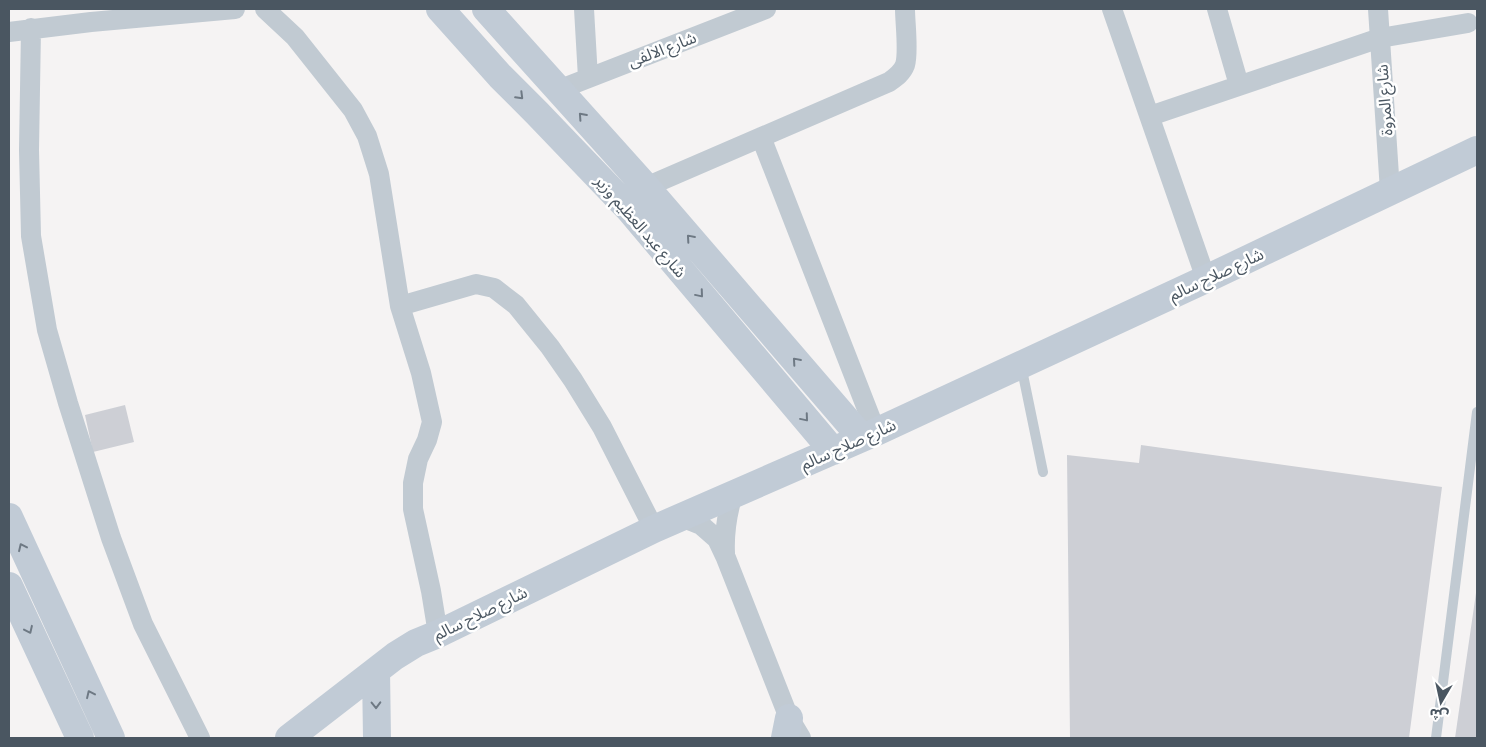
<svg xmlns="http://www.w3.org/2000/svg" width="1486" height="747" font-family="'Source Sans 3','Noto Sans Arabic',sans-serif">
  <rect width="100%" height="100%" fill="#f5f3f3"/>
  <path fill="#cdcfd5" d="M125,405l9,37 -41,10 -8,-37z
    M1141,445l301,42 -33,251h-339l-3,-283 72,8z
    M1476,593h1v145h-22z"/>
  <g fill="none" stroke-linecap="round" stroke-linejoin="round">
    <path stroke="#c1cad2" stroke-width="10" d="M1021,365l22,107
      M1436,738l41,-326"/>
    <path stroke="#c1cad2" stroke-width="20" d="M265,9l30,28 58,73 14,26 12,38 21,132 21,67 11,49 -5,18 -9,19 -5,24v26l18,82 7,43
      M584,9l4,69
      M1112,9l94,270
      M1217,9l22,76
      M1378,9l12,182
      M31,28l-2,122 2,86 16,94 21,73 43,135 32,86 57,114
      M9,32l82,-10 144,-13
      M558,90l208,-81
      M1150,116l230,-78 88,-15
      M761,137l115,295
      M646,187l243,-105c7,-5 13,-9 16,-17 4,-13 0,-42 0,-56
      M400,306l76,-22 18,4 22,17 34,42 23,33 29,47 52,102
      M681,517l20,8 16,14 9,19 63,160 12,20
      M725,553c-1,-21 2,-39 8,-59"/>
    <path stroke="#c1cbd6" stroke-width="28" d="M440,9l60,67 37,37 92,96 204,242
      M486,9l160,178 216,251
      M9,517l102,221
      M9,586l71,152
      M376,671l1,67
      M289,738l106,-82 21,-13 22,-9 216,-105 222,-97 330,-153 271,-129
      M785,738l4,-20"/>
  </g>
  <defs><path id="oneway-chevron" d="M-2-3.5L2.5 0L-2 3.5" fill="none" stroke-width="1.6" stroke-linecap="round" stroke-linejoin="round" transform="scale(1.25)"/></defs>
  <g stroke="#6e7984">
    <use href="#oneway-chevron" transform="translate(520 96) rotate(45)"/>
    <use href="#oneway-chevron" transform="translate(582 116) rotate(-132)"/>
    <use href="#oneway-chevron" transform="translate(690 238) rotate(-131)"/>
    <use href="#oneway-chevron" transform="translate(700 294) rotate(50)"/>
    <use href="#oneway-chevron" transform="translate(796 361) rotate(-131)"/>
    <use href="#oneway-chevron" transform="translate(805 418) rotate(50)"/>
    <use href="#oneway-chevron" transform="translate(22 547) rotate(-115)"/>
    <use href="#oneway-chevron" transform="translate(29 630) rotate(65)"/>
    <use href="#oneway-chevron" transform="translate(90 694) rotate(-115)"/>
    <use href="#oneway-chevron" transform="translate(376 705) rotate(89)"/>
  </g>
  <g text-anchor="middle" stroke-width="5" stroke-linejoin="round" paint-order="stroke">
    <g font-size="16" fill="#4a5661" stroke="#fff">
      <text transform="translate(662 49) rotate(-21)" y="6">شارع الالفى</text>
      <text transform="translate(1384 100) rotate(-94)" y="6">شارع المروة</text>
      <text transform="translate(641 226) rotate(49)" y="6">شارع عبد العظيم وزير</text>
      <text transform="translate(1216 274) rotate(-25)" y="6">شارع صلاح سالم</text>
      <text transform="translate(848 444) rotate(-24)" y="6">شارع صلاح سالم</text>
      <text transform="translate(480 613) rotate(-26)" y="6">شارع صلاح سالم</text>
    </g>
  </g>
  <rect width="1486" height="747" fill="none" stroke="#4a5661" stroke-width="20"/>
  <g transform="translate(1441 702) rotate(189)" stroke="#ffffff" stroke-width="4" paint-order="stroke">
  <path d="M0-4L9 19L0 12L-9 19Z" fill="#4a5661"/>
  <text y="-8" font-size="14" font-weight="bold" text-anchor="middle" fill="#4a5661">ش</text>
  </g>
</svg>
